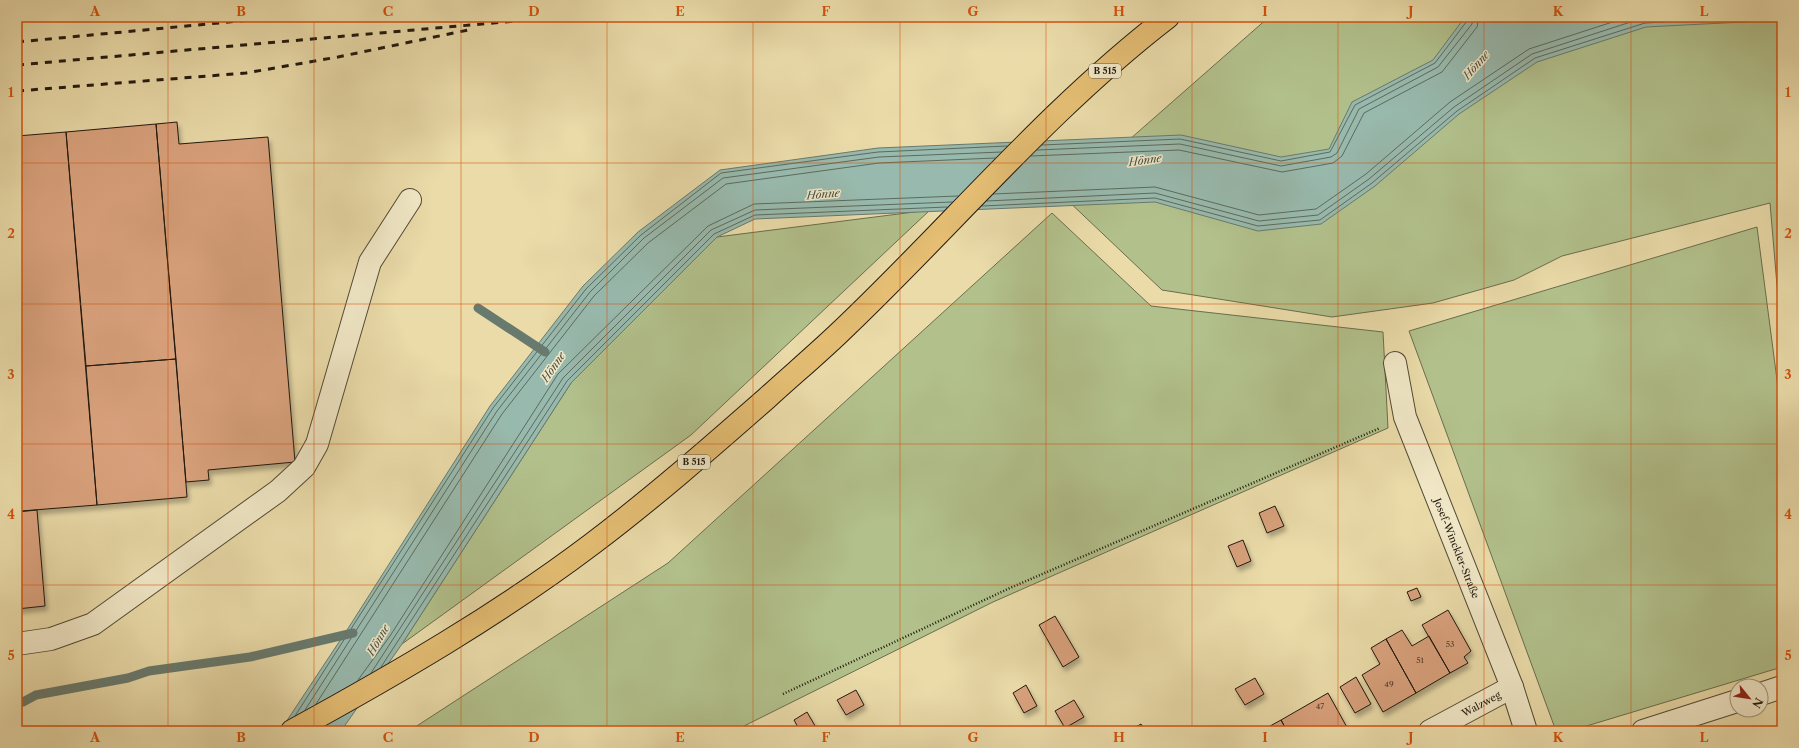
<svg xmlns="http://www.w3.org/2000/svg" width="1799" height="748" font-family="'Libre Caslon Text',serif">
  <defs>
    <filter id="shadow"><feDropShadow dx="2.5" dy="4.5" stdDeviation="2" flood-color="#0004"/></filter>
  </defs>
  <rect width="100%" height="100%" fill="#eadba9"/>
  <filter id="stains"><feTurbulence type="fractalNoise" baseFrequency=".005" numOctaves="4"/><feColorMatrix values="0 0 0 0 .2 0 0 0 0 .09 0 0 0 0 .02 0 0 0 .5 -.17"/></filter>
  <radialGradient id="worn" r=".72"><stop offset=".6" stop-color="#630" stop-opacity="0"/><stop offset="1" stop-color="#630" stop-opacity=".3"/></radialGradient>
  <path fill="#b2c18c" stroke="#6a6d4e" d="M1269,17h513v327l-12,-141 -208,53 -48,24 -81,23 -101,14 -170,-27 -98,-93z
    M930,210l-239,225 -289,209 169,-261 146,-146z
    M1052,213l99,93 232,26 5,96 -395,174 -259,129h-325l259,-168z
    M1757,227l25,191v249l-212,64h-14l-147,-400z"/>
  <path fill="#98baae" stroke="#687a6e" d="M1465,17h317v3l-136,7 -109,35 -78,52 -84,72 -54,38 -63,7 -103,-29 -400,17 -38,18 -146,146 -169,261 -61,87h-61l67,-101 143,-224 93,-120 55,-54 82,-62 158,-22 303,-13 100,22 48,-8 23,-47 81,-42z"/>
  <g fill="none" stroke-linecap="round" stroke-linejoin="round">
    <path stroke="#5c6a5e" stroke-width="1" d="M1042,145l138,-6 101,22 49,-9 25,-47 80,-42 32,-42 1,-4
      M1037,150l143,-6 101,22 50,-9 6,-4 22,-44 79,-42 34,-43 1,-7
      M1031,156l148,-6 103,22 51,-9 9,-7 22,-43 78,-41 35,-45 2,-10
      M993,194l162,-7 104,28 57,-6 50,-35 84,-72 79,-53 99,-32
      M987,201l168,-8 104,28 59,-6 51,-36 85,-72 78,-53 111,-36 20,-1
      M982,206l173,-8 103,28 62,-6 52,-37 85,-72 78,-53 110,-35 110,-6
      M381,667l186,-286 147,-147 41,-19 192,-8
      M371,673l192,-295 148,-148 44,-20 197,-8
      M358,680l32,-44 168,-262 150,-148 46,-22 204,-8
      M316,704l186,-290 92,-118 54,-53 78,-59 153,-21 116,-5
      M305,710l192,-299 93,-119 54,-54 79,-60 156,-21 123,-5
      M295,716l198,-308 93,-119 55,-54 80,-62 157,-21 129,-6"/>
    <path stroke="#687a6e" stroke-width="9" d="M478,308l67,44
      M17,701l6,1 13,-7 92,-17 21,-7 101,-14 103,-24"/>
  </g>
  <path fill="#d8a17b" stroke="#21190f" filter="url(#shadow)" d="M177,122l2,22 89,-7 27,325 -87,8 1,10 -23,2 -30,-358z
    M156,124l20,235 -90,7 -20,-234z
    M66,132l31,373 -76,6 -4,-46v-329z
    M176,359l11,138 -90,8 -11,-139z
    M17,465l4,46 -4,1z
    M1275,506l9,20 -17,7 -8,-20z
    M37,510l8,96 -28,3v-97z
    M1243,540l8,21 -14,6 -9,-21z
    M1417,588l4,9 -10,4 -4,-9z
    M1448,610l23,41 -7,6 4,6 -18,10 -28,-48z
    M1055,616l24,41 -16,10 -24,-42z
    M1402,630l10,16 17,-10 21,37 -34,20 -30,-54z
    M1386,639l30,54 -33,19 -21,-37 18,-11 -9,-16z
    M1356,677l15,27 -16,9 -15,-26z
    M1255,678l9,16 -19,11 -10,-16z
    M1026,685l11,21 -13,7 -11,-20z
    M856,690l8,15 -18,10 -9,-15z
    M1328,693l21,38h-62l-6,-11z
    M1074,700l10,17 -19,11 -10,-17z
    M807,712l11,19h-18l-6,-11z
    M1281,720l6,11h-26z
    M1141,724l4,7h-16z"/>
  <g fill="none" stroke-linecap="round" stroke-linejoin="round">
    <g stroke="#534a36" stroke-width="24">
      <g id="minor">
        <path id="s1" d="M1395,363l10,54 107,270 14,44"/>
        <path d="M17,644l34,-5 42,-15 185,-133 26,-24 13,-23 53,-182 40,-62"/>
        <path d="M1761,694l21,-7"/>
        <path id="s2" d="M1430,731l82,-44"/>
        <path d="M1643,731l94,-30"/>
      </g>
    </g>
    <g stroke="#21190f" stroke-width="24">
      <path id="major" d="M292,731c104,-57 206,-116 300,-187 61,-46 118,-96 175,-146 24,-22 49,-43 72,-65 110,-104 208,-223 329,-316"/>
    </g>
    <path stroke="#21190f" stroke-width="2.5" stroke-dasharray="1 2" stroke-linecap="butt" d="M783,694l227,-106 370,-160"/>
    <use href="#minor" stroke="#f1e8c7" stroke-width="22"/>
    <use href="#major" stroke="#e5be74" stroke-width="22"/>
    <path stroke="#21190f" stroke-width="3" stroke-dasharray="7 7" stroke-linecap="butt" d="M17,42l265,-25
      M17,65l544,-48
      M17,91l229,-18 92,-16 135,-28"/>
  </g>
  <path fill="none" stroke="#d4530c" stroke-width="1" stroke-opacity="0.55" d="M168,17v714M314,17v714M461,17v714M607,17v714M753,17v714M900,17v714M1046,17v714M1192,17v714M1338,17v714M1484,17v714M1631,17v714M17,163h1765M17,304h1765M17,444h1765M17,585h1765"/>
  <g text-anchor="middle" stroke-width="3" stroke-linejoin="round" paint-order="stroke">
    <g font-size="8" fill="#4f3b2a">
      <text x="1450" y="647">53</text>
      <text x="1420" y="663">51</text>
      <text x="1389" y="687">49</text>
      <text x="1320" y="709">47</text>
    </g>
    <g fill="#f1e8c7" stroke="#5f5746" stroke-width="1">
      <rect x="1089" y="64" width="32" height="14" rx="3"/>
      <rect x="678" y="455" width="32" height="14" rx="3"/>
    </g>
    <g font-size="9" font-weight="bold" fill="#21190f">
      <text x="1105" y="74">B 515</text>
      <text x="694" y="465">B 515</text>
    </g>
    <g font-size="10" fill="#21190f" stroke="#f1e8c7">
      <text dy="4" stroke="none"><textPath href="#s1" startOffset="196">Josef-Winckler-Straße</textPath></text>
      <text dy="4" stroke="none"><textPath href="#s2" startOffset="58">Walzweg</textPath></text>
    </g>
    <g font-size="11" font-style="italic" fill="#4b5147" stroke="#f1e8c7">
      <text transform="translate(1476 65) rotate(-49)" y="4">Hönne</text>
      <text transform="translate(1145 160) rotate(-8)" y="4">Hönne</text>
      <text transform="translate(823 194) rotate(-5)" y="4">Hönne</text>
      <text transform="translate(553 367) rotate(-56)" y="4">Hönne</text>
      <text transform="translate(378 640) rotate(-60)" y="4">Hönne</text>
    </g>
  </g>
  <rect width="1799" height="748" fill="none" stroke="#eadba9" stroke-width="44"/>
  <g transform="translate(1749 698) rotate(120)"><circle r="19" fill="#f1e8c7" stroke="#9e957d"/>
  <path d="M0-3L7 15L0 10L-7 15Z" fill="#8f2418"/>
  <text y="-6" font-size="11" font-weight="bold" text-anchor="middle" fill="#21190f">N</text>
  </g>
  <rect x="22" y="22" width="1755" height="704" fill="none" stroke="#d4530c" stroke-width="1.5"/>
  <g font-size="13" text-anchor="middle" font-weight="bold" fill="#d4530c">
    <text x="95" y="16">A</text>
    <text x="241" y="16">B</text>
    <text x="388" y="16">C</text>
    <text x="534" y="16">D</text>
    <text x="680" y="16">E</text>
    <text x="826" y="16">F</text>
    <text x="973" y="16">G</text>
    <text x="1119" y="16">H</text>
    <text x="1265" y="16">I</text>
    <text x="1411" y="16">J</text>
    <text x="1558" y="16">K</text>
    <text x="1704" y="16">L</text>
    <text x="11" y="97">1</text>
    <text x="1788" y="97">1</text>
    <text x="11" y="238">2</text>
    <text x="1788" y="238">2</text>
    <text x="11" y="379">3</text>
    <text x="1788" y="379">3</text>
    <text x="11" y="519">4</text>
    <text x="1788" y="519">4</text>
    <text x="11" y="660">5</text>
    <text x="1788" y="660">5</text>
    <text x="95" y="742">A</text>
    <text x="241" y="742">B</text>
    <text x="388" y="742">C</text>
    <text x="534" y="742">D</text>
    <text x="680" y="742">E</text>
    <text x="826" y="742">F</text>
    <text x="973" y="742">G</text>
    <text x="1119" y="742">H</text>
    <text x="1265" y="742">I</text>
    <text x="1411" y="742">J</text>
    <text x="1558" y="742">K</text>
    <text x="1704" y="742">L</text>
  </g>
  <rect width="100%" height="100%" filter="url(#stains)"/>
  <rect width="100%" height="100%" fill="url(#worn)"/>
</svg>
